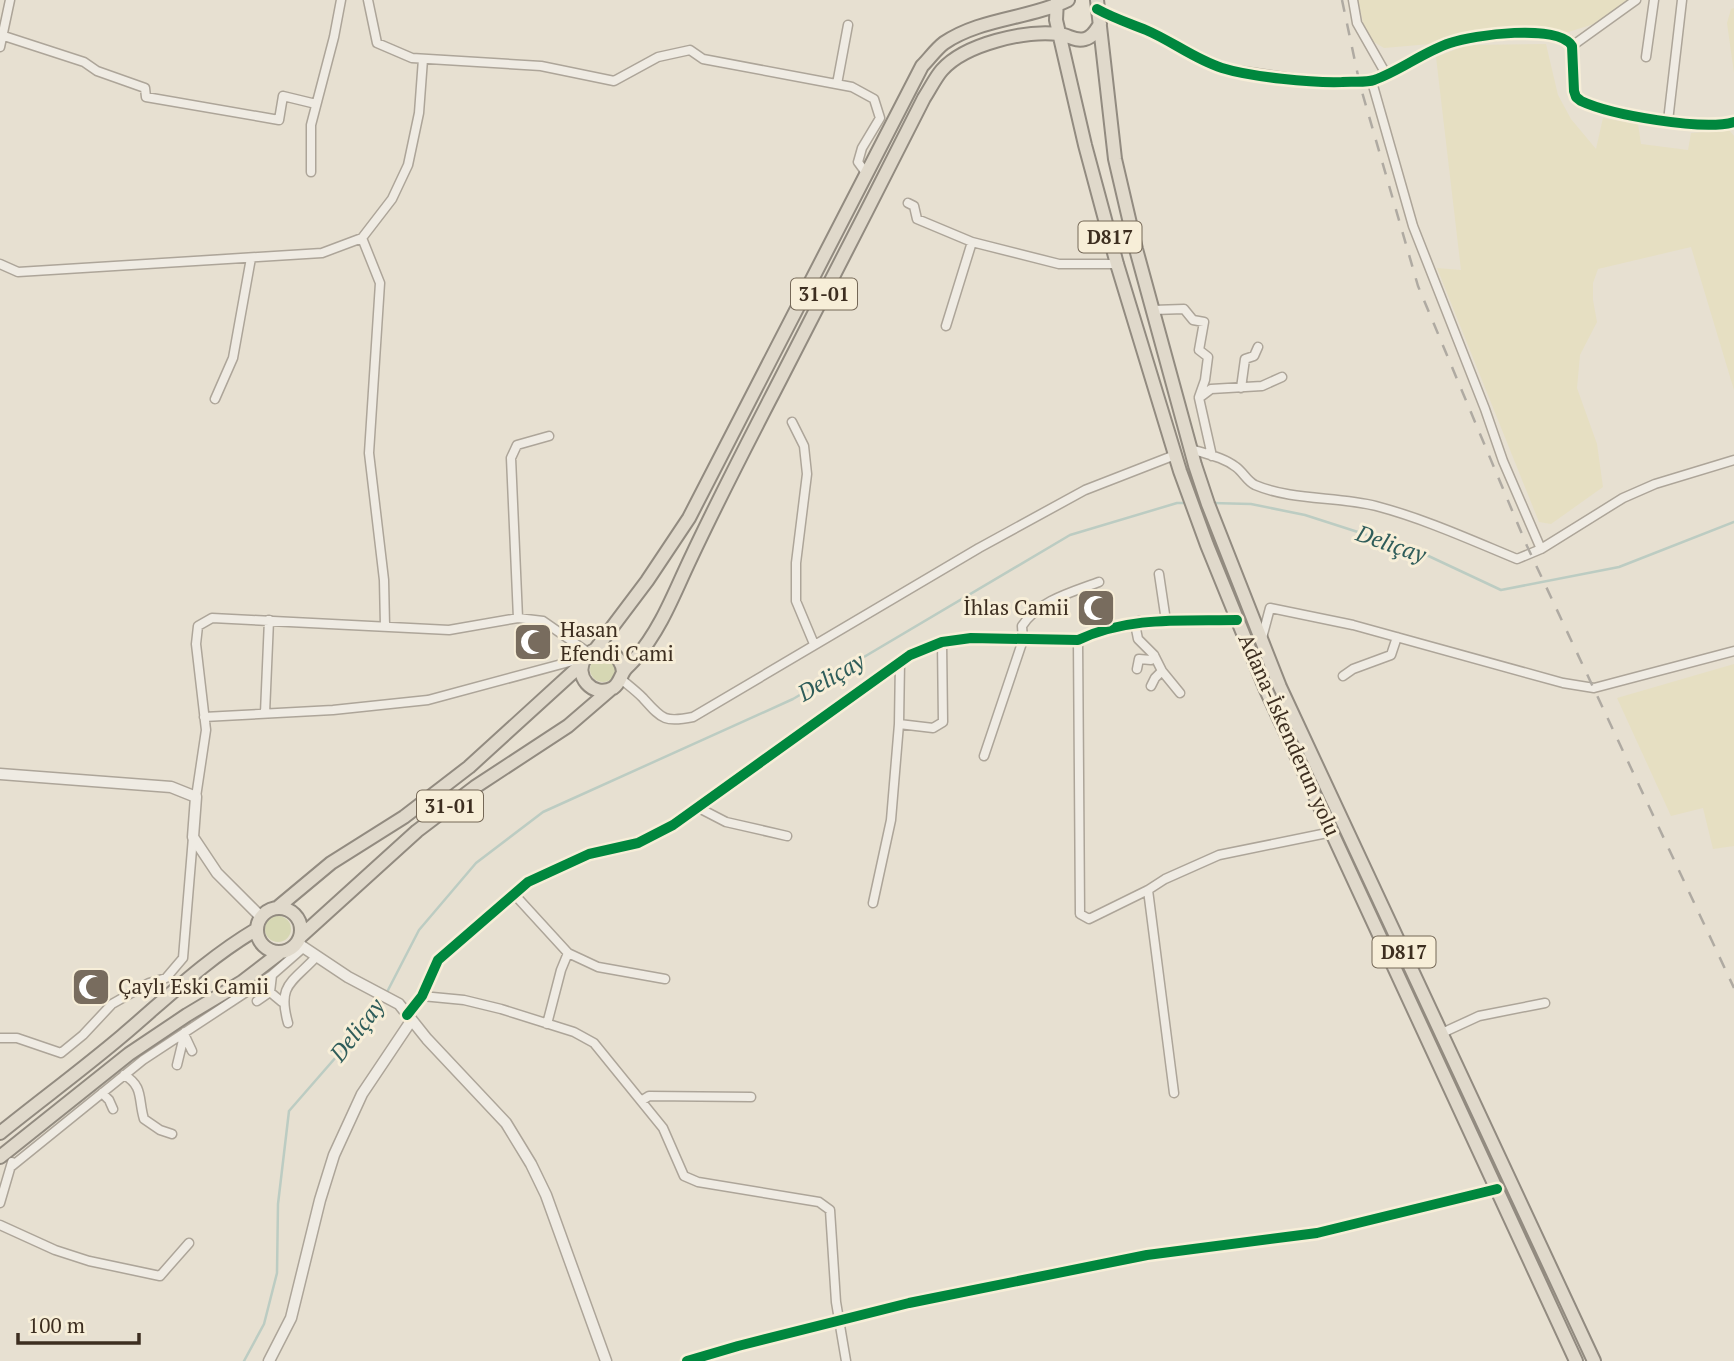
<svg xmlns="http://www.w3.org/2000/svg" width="1734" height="1361" font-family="'PT Serif',serif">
  <rect width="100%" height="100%" fill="#e7e0d1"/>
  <path fill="#e6dfc2" d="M1358,0h270l-34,24 -29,9 -57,-1 -66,11 -58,5 -12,-7 -9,-18z
    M1734,8v65l-7,-50 4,-14z
    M1546,44l12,51 13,24 25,30 7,-31 35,6 3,20 47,6 3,-17 38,-3 5,6v254l-43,-143 -93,22 -5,14v17l4,22 -17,33 -3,33 20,56 6,43 -52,37 -12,-2 -102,-254 24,2 -25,-213 31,-12z
    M1734,664v182l-21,3 -10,-41 -32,8 -54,-118z"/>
  <path fill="#d6d7b3" d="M590 669a13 13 0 1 1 26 0a13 13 0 1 1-26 0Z
    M265 929a13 13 0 1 1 26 0a13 13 0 1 1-26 0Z"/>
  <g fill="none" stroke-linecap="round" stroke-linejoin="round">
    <path stroke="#bcccc2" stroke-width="2.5" d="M1212,503l39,1 54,11 115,37 81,38 118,-23 115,-45
      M386,994l33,-64 57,-67 67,-51 250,-113 277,-164 107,-32h11
      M244,1361l20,-37 13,-51 1,-69 11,-93 88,-101 5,-10"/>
    <g stroke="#ada599" stroke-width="11">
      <path id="minor" d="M368,0l9,43 35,15 129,8 73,15 44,-24 32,-7 13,9 149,28 22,12 6,19 -18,30 -4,14 8,11
        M1353,0l4,23 29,51
        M1098,9l21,12 28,10 74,37 105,15 46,-1 54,-29 25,-10 25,-6 58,-4 26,3 9,4 3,6 2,45 2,6 5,4c30,14 122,30 153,21
        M4,36l80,26 13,9 48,17 1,9 133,23 4,-24 33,8
        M1572,46l64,-46
        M0,47l10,-47
        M1646,57l8,-57
        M1372,82l41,144 72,183 18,52 38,88
        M837,84l11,-59
        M1668,121l14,-121
        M311,172v-47l23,-88 7,-37
        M908,203l6,3 3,13 55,23
        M362,238l18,45 -11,170 15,127 1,46
        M0,264l18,8 304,-19 40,-15 30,-39 16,-34 11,-52 4,-54
        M1153,310l31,-1 9,11 11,2 -5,28 9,7 -3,23 -6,17
        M946,326l26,-84 87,22h58
        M1241,388l4,-29 9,-3 4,-9
        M215,399l18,-41 18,-100
        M792,422l12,24 3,28 -11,89v38l18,43
        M1191,449c15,5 32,8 45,18 7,5 11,14 19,18 38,16 82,11 121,21 49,13 95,34 141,53l24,-10 82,-51 32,-14 79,-24
        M1212,456l-13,-58 12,-9 51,-3 20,-9
        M1159,574l7,47
        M518,618l-7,-160 6,-13 32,-9
        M1139,621l-3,8 2,10 16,16 8,16 18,22
        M1262,638l8,-30 83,17 210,58 31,5 140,-37
        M1078,640l2,274 9,5 59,-29 17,-11 54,-24 113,-23
        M1137,669l2,-10 12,1 3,-5
        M1343,676l10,-7 38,-14 6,-18
        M621,679c7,6 15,12 22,19 19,21 21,25 50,19l286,-169 106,-58 90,-35
        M1151,686l4,-8 7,-7
        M265,713l4,-93
        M204,717l129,-7 95,-10 156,-42
        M899,724l34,4 10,-6 -1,-80
        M984,756l39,-116 -1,-14c16,-25 50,-34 77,-44
        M196,797l10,-67 -10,-86 2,-18 14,-8 237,12 69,-12 25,3 46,32
        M697,807l29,15 61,14
        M1148,890l26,203
        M514,894l54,59
        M873,903l18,-83 8,-96 1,-63
        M270,992l2,-17 32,-28
        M422,996l42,4 37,9 73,23 20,11 69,85 21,48 14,6 121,20 11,8 6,92 10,59
        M257,1001l13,-9 12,10
        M407,1015l15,-19 16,-36 90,-78 61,-28 49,-11 35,-18 237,-170 32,-13 29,-4 107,2c50,-24 105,-19 159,-20
        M288,1023c-11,-39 4,-40 29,-67
        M547,1024l14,-54 7,-17 30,14 67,12
        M1442,1033l37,-17 66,-13
        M185,1036l7,15
        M0,1038h17l44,15 22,-18 29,-31 37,-21 17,-5 17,-20 10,-121
        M177,1065l8,-33
        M124,1075c20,11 14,25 20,44l16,11 12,4
        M102,1093l7,7 4,9
        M641,1101l8,-5 102,1
        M12,1166l131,-106 129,-85
        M0,1203l12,-41
        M0,1225l55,25 34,11 71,15 29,-33
        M687,1361l51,-15 171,-43 238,-48 170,-22 180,-44"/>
    </g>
    <g stroke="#ada599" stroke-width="13">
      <path id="tertiary" d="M0,774l171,13 25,10 -3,40 24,36 44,44
        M297,943l51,34 51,27 28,35 79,84 25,41 15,31 60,166
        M269,1361l22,-43 29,-118 14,-45 28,-61 49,-73"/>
    </g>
    <g stroke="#928b80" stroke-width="16">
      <path id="trunk" d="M1057,0l-1,20 29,125 32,119 63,207 27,74 59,145 310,671
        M1097,0l18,159 21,90 59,216 13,39 72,183 314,674
        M595,650l52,-69 42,-63 233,-452c7,-7 14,-17 22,-23 37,-25 85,-24 124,-43
        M623,672c-1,-18 -24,-33 -37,-15 -14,18 7,42 27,31 7,-5 7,-11 11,-17 3,-5 8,-8 11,-12 21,-24 34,-53 47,-82 30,-66 64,-131 97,-195 49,-95 97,-189 145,-284 6,-9 11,-20 18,-28 23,-26 83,-40 117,-36 10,1 16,8 26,5 8,-2 11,-9 15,-15
        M257 930a22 22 0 1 1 44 0a22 22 0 1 1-44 0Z
        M277,908l54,-45 73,-46 65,-50 113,-103
        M300,937l117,-106 58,-44 93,-61 43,-37
        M0,1133c41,-33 83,-64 122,-97 46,-39 83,-76 135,-107
        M0,1157l129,-103 58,-39 55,-33 39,-30"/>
    </g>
    <use href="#minor" stroke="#efebe3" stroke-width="8"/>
    <use href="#tertiary" stroke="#efebe3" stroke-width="10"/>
    <use href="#trunk" stroke="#e0d9cb" stroke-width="12"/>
    <path stroke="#afaaa2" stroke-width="2.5" stroke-dasharray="12 12" stroke-linecap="butt" d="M1342,0l18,85 58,201 109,260 207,442"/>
    <g stroke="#f7eed8" stroke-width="15">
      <path id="cycleway" d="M1097,9c16,9 32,14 49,21 26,11 48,29 76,38 29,9 90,15 120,14 10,-1 24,1 32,-2 26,-9 49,-28 76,-37 23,-8 108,-20 122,3l2,45 2,6 5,4c30,14 122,30 153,21
        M407,1015l15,-19 16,-36 90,-78 61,-28 49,-11 35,-18 237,-170 32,-13 29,-4 107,2c50,-24 105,-19 159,-20
        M687,1361l51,-15 171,-43 238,-48 170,-22 180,-44"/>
    </g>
    <use href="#cycleway" stroke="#00873e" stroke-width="10"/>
  </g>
  <defs>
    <g id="mosque-square" transform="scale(2.0125)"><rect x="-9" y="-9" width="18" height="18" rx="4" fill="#786c5e" stroke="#f7eed8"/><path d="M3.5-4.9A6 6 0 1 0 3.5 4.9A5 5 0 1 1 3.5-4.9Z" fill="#fff"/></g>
  </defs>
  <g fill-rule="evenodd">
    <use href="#mosque-square" x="1096" y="608"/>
    <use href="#mosque-square" x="533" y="642"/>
    <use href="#mosque-square" x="91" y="987"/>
  </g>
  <g text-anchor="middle" stroke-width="6" stroke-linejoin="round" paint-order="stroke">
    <g fill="#f7eed8" stroke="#756857" stroke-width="2">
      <rect x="1078.5" y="221.5" width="63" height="31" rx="5"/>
      <rect x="791" y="278.5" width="66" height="31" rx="5"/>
      <rect x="417" y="790.5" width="66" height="31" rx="5"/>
      <rect x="1372.5" y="936.5" width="63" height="31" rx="5"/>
    </g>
    <g font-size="19" font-weight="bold" fill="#3d2e20">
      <text x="1110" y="244">D817</text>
      <text x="824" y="301">31-01</text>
      <text x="450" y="813">31-01</text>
      <text x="1404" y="959">D817</text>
    </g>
    <g font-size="21" fill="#3d2e20" stroke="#f7eed8" text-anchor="start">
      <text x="1069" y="615" text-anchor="end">İhlas Camii</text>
      <text x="560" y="637">Hasan<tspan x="560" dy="24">Efendi Cami</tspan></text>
      <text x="118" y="994">Çaylı Eski Camii</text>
    </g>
    <g font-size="21" fill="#3d2e20" stroke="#f7eed8">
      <text transform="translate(1289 735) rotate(66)" y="7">Adana-İskenderun yolu</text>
    </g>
    <g font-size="23" font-style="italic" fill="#2f5d5a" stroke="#f7eed8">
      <text transform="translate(1391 544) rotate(19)" y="8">Deliçay</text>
      <text transform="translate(831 677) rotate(-30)" y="8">Deliçay</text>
      <text transform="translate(357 1030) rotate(-52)" y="8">Deliçay</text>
    </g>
  </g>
  <path d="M18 1333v10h121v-10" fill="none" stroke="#3d2e20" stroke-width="3.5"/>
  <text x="28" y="1333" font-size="21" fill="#3d2e20" stroke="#f7eed8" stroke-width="5" paint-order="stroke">100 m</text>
</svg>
